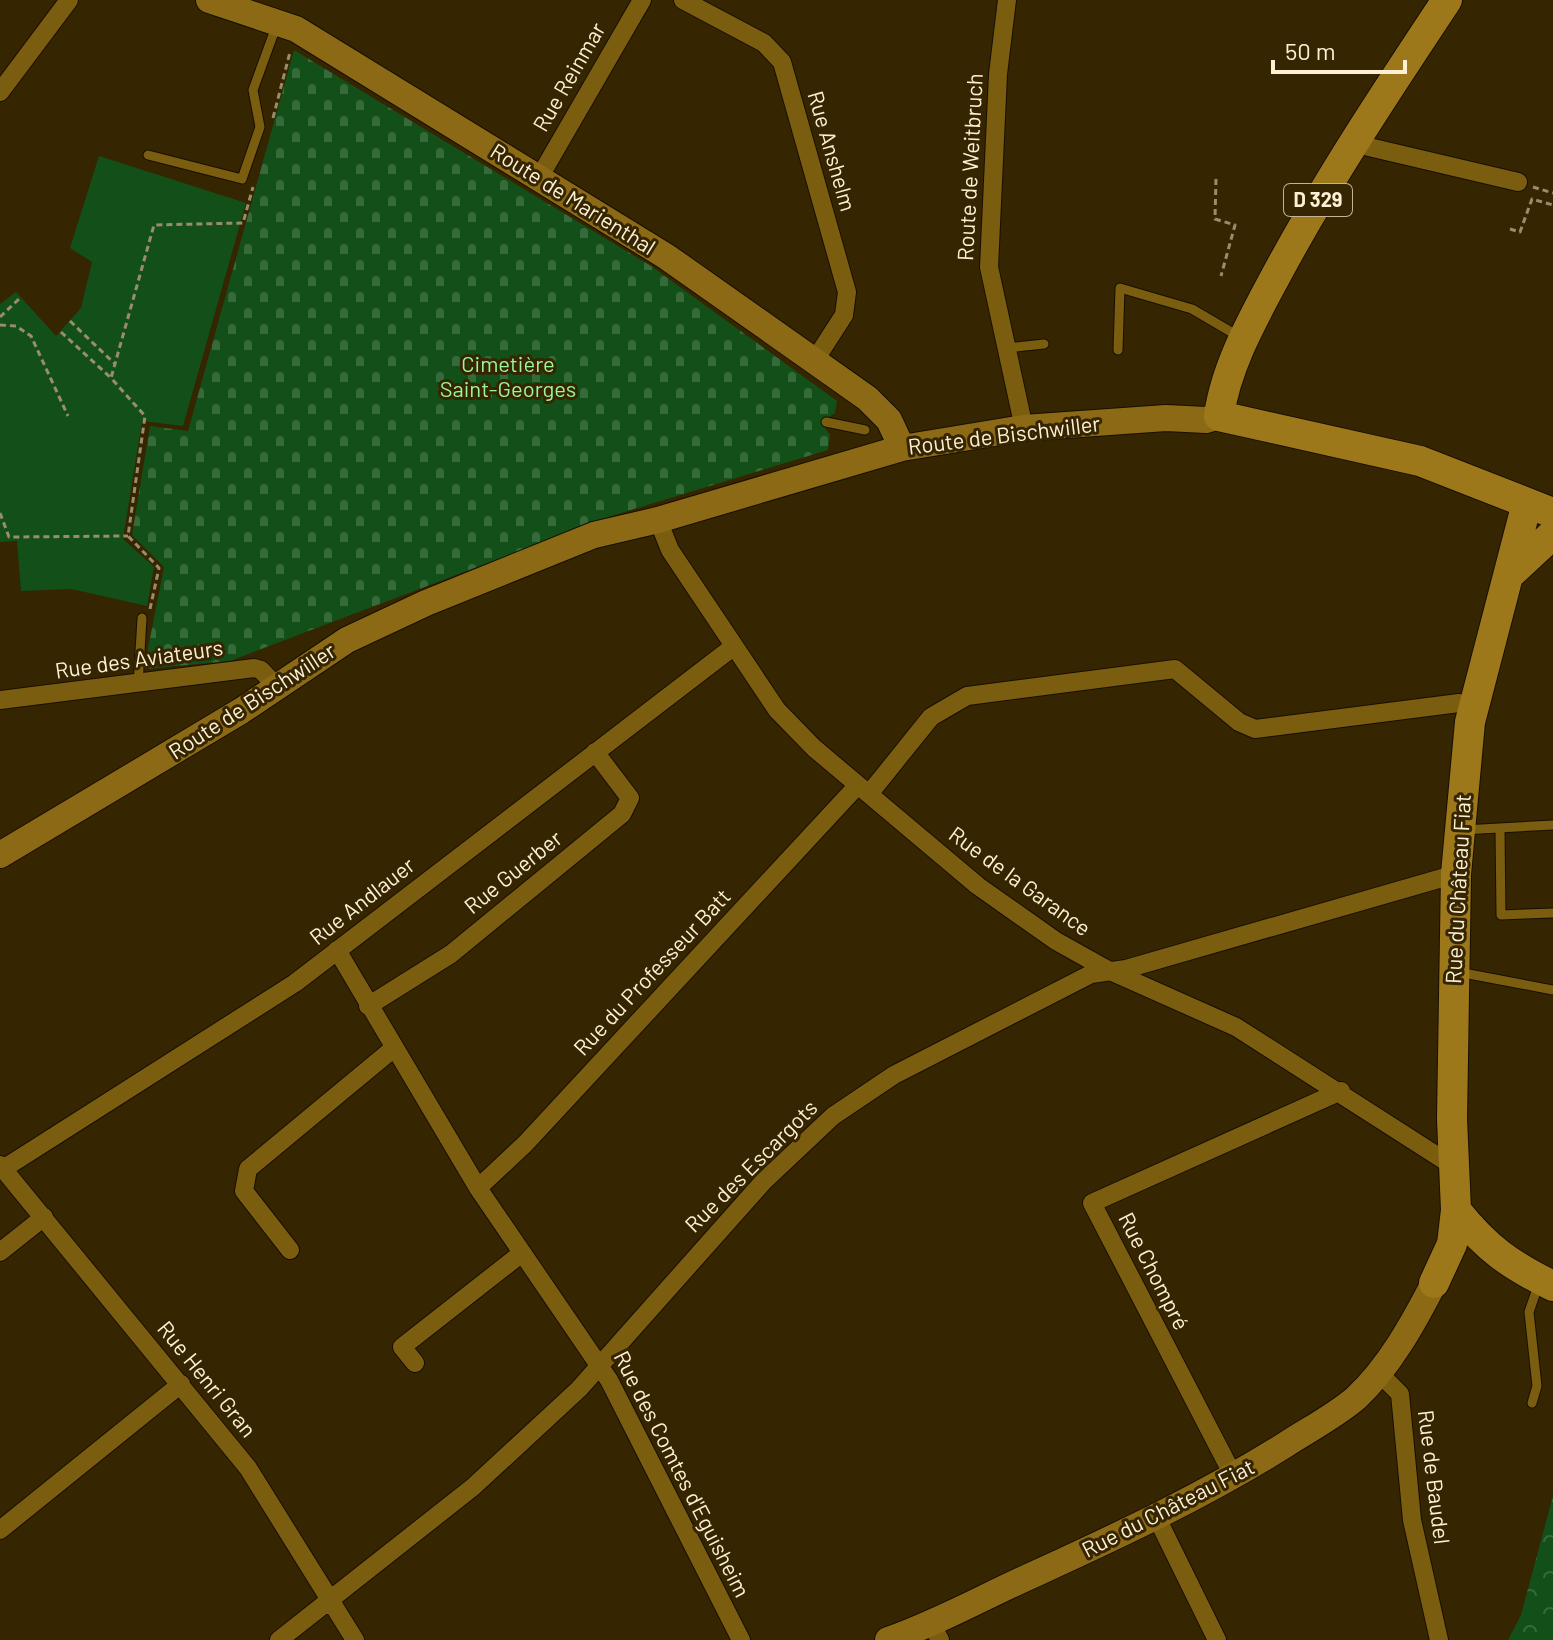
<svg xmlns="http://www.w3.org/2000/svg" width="1553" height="1640" font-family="Barlow,sans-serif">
  <defs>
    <pattern id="cemetery-stones" width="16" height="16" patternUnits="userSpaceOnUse" patternTransform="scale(2)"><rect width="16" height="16" fill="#135019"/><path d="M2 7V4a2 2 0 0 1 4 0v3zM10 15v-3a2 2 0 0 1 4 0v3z" fill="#366a3a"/></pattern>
    <pattern id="park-crowns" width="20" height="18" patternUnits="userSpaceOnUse" patternTransform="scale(2)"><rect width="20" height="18" fill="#135019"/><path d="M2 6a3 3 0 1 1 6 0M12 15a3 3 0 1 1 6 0" fill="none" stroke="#366a3a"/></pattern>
  </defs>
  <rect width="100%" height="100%" fill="#352500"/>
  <path fill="url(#cemetery-stones)" d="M294,50l357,216 186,135 -2,12 -8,5 -2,10 5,7 -2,15 -217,66 -381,145 -86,8 20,-102 -32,-32 18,-109 38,5z"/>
  <path fill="url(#park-crowns)" d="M1553,1496v144h-45l13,-25z"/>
  <path fill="#135019" d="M99,156l147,47 -63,223 -41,-5 -19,118 31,28 -7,39 -76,-17 -50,2 -4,-50 -17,1v-238l16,-12 40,44 25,-28 11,-46 -22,-14z"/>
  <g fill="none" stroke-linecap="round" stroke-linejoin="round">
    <g stroke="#180f00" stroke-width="11">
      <path id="lane" d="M148,155l94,24 18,-52 -7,-37 24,-66
        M1006,348l38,-4
        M1118,350l2,-62 72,21 46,27
        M826,422l39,8
        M138,685l4,-67
        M1500,829l1,86 52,-2
        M1463,830l90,-5
        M1458,972l95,18
        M1532,1403l5,-17 -8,-74 10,-29"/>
    </g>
    <g stroke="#180f00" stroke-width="20">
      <path id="street" d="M683,0l81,43 18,19 65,230 -3,23 -29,45
        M1007,0l-9,74 -9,193 35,161
        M0,92l69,-92
        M1354,138l15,9 149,35
        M539,178l103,-178
        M658,520l12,30 107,160 37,38 164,138 78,55 52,29 128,57 217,139
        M0,700l254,-32 7,2 16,17
        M869,794l62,-77 36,-21 208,-27 64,53 16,7 204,-26 15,1
        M337,950l141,238 131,192 132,260
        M368,1006l83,-52 171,-140 8,-16 -35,-46
        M0,1165l248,303 107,172
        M3,1169l292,-186 438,-336
        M478,1188l47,-44 333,-359
        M290,1250l-46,-59 4,-22 146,-121
        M0,1252l44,-35
        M415,1363l-13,-16 120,-94
        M1380,1374l20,20 12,126 27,120
        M1234,1477l-142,-274 249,-112
        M1157,1518l60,122
        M0,1530l181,-146
        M932,1625l8,15
        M279,1640l194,-153 106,-98 184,-207 70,-66 61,-41 197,-101 35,-5 330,-95"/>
    </g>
    <g stroke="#180f00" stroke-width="28">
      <path id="secondary" d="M209,0l87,29 371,228 200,141 22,22 13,28
        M0,855l241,-144 106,-71 79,-37 168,-68 64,-15 244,-72 122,-20 142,-10 40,2 13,-4
        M888,1640c52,-18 99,-45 149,-67 85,-39 168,-78 248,-128 23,-15 50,-29 71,-47 33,-31 57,-74 78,-115"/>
    </g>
    <g stroke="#180f00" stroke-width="32">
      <path id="primary" d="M1447,0c-59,89 -117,176 -168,270 -24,45 -53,95 -60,146l201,45 133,52
        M1510,574l43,-40
        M1456,1210c30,38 54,55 97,76
        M1434,1283l18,-39 4,-34 -4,-91 4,-245 14,-152 57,-219"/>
    </g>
    <path stroke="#9b8c6c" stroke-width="3" stroke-dasharray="6 4" stroke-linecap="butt" d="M273,118l17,-66
      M1216,179l-1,40 20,6 -14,51
      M1533,187l20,6
      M1510,229l10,3 12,-33 21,6
      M0,317l20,-19
      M70,321l45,43
      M0,325l16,1 15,10 37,80
      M61,332l50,46
      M0,513l9,24 119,-1
      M150,609l9,-41 -31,-32 17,-120 -34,-38 43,-153 89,-2 10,-36"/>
    <use href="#lane" stroke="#7b5d0f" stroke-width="9"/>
    <use href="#street" stroke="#7b5d0f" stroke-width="18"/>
    <use href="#secondary" stroke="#8c6a15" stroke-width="26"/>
    <use href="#primary" stroke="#9d781a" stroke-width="30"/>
  </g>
  <g text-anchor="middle" stroke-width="6" stroke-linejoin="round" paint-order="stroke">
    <rect fill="#352500" stroke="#c2b395" stroke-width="2" x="1284" y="184" width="68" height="32" rx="6"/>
    <g font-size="20" font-weight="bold" fill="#fef0d5">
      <text x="1318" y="207">D 329</text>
    </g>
    <g font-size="22" fill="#fef0d5" stroke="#352500">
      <text transform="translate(569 77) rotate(-60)" y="8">Rue Reinmar</text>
      <text transform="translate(832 151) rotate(74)" y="8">Rue Anshelm</text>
      <text transform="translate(970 167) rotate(-87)" y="8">Route de Weitbruch</text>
      <text transform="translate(573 199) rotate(32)" y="8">Route de Marienthal</text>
      <text transform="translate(1004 435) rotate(-7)" y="8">Route de Bischwiller</text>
      <text transform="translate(139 659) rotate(-8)" y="8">Rue des Aviateurs</text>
      <text transform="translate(252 701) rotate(-33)" y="8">Route de Bischwiller</text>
      <text transform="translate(513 872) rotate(-39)" y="8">Rue Guerber</text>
      <text transform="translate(1020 881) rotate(36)" y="8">Rue de la Garance</text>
      <text transform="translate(1458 889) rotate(-87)" y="8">Rue du Château Fiat</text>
      <text transform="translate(362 901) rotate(-38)" y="8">Rue Andlauer</text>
      <text transform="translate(652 972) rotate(-47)" y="8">Rue du Professeur Batt</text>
      <text transform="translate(751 1166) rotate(-45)" y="8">Rue des Escargots</text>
      <text transform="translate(1154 1271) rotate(63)" y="8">Rue Chompré</text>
      <text transform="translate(207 1379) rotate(51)" y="8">Rue Henri Gran</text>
      <text transform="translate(682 1474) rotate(63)" y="8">Rue des Comtes d'Eguisheim</text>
      <text transform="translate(1434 1477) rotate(83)" y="8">Rue de Baudel</text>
      <text transform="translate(1168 1508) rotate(-27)" y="8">Rue du Château Fiat</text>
    </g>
    <g font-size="22" fill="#9af59b" stroke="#352500">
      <text x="508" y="372">Cimetière<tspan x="508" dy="25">Saint-Georges</tspan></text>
    </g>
  </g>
  <path d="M1273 60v12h132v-12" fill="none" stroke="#fef0d5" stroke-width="4"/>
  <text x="1285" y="60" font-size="24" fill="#fef0d5" stroke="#352500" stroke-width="6" paint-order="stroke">50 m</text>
</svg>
